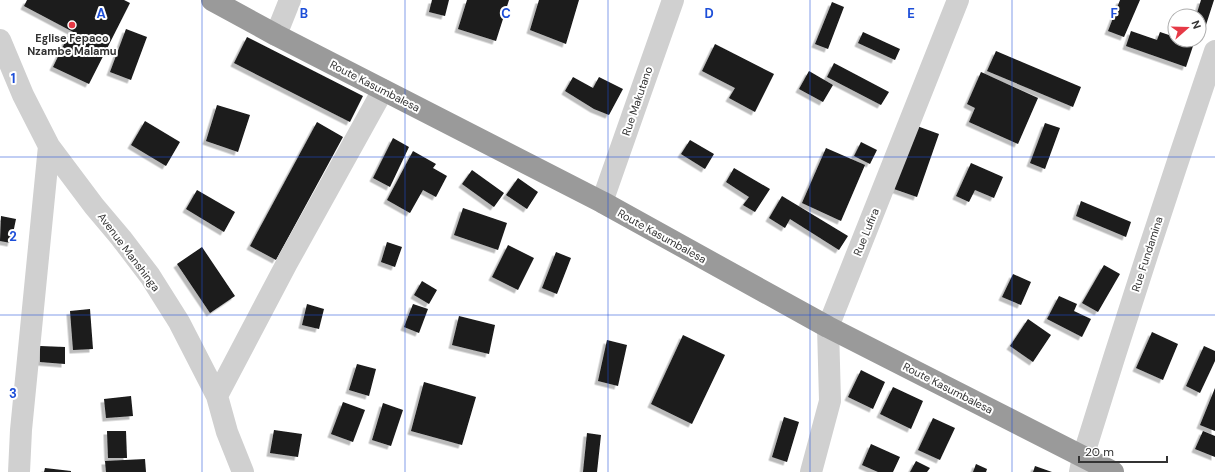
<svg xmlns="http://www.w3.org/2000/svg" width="1215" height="472" font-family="'DM Sans',sans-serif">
  <defs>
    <filter id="shadow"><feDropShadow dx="-3.5" dy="3.5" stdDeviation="0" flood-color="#0004"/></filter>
  </defs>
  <rect width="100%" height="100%" fill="#fff"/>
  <path fill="#1a1a1a" filter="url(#shadow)" d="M27,0h97l6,3 -41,81 -36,-17 17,-35 24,11 -70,-37z
    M432,0h17l-4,16 -16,-4z
    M467,0h42l-13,41 -38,-12z
    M539,0h40l-13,44 -36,-14z
    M1120,0h20l-16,37 -16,-6z
    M1201,0h13l-9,28 -6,-2v-10h-3z
    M832,2l12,5 -16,42 -13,-5z
    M126,29l21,8 -16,43 -21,-8z
    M1131,31l26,9 3,-8 15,5v3h9l10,3 -8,24 -60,-21z
    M863,32l37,17 -5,11 -37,-17z
    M247,37l116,59 -13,26 -116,-59z
    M715,44l59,30 -19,38 -26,-14 6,-10 -33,-17z
    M996,51l85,36 -8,20 -86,-36z
    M834,63l55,29 -8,13 -54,-28z
    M809,71l24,14 -10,17 -24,-13z
    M981,72l57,26 -20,46 -49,-22 6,-14 -8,-4z
    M573,77l20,11 6,-11 24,12 -14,26 -15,-6 -29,-18z
    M217,105l33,10 -12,37 -32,-11z
    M145,121l35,21 -14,24 -35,-21z
    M317,122l26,15 -67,123 -26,-14z
    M1045,123l15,5 -15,41 -15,-6z
    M917,126l22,8 -22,63 -23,-8z
    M393,138l16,9 -19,40 -17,-9z
    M690,140l24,14 -9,15 -24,-15z
    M861,142l16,8 -7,14 -16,-8z
    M826,148l39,17 -24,56 -39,-18z
    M413,151l23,13 -3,4 14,8 -11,21 -13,-7 -13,23 -23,-13z
    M971,163l32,14 -9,21 -19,-8 -6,12 -13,-6z
    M734,168l36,21 -15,23 -12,-7 6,-8 -23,-15z
    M472,170l32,23 -10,14 -32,-23z
    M518,178l20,14 -11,17 -21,-14z
    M197,190l38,22 -11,20 -38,-23z
    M782,196l66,40 -9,14 -49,-31 -5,9 -16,-10z
    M1081,201l50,21 -5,15 -50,-21z
    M463,208l44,15 -9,27 -44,-15z
    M1,216l15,3 -5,24 -11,-2z
    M387,242l15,5 -7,20 -14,-5z
    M508,245l26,13 -16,32 -26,-13z
    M202,247l33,49 -25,17 -33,-49z
    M556,252l15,6 -14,36 -15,-6z
    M1104,265l16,9 -22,38 -16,-9z
    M1013,274l18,8 -10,23 -19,-8z
    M422,281l15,9 -8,14 -15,-9z
    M1059,296l18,8 -3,7 17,8 -9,18 -35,-18z
    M307,304l17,5 -5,20 -17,-4z
    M413,304l15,5 -9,24 -15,-6z
    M90,309l3,40 -20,1 -3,-39z
    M459,316l36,9 -6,29 -37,-9z
    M1028,319l23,16 -18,27 -23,-16z
    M1152,332l26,12 -15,36 -27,-12z
    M683,335l42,20 -33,69 -41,-20z
    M607,340l20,5 -9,41 -20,-5z
    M40,346l25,1v17l-25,-2z
    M1204,346l11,5v10l-15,32 -14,-7z
    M357,364l19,5 -7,27 -20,-6z
    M861,370l24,12 -12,27 -25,-12z
    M424,382l52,15 -14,48 -51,-14z
    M893,387l30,14 -12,28 -31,-15z
    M1215,388v43l-15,-6z
    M131,396l2,20 -27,2 -2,-19z
    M343,402l22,8 -12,32 -22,-8z
    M383,403l20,7 -12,36 -19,-6z
    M784,417l15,5 -12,40 -15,-5z
    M933,418l22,10 -15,32 -22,-10z
    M274,430l28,4 -4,23 -28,-4z
    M107,431h19l1,27h-19z
    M1203,431l12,5v21l-20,-8z
    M587,433l14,2 -4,37h-14z
    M871,444l29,13 -7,15h-15l-16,-7z
    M145,459l1,13h-40l-1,-11z
    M916,461l14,7 -3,4h-17z
    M976,464l11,5 -1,3h-13z
    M1035,466l17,6h-19z
    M45,468l26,3v1h-27z"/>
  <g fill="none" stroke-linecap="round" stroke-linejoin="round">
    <path stroke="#d0d0d0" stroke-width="22" d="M276,35l14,-35
      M0,40l23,55 26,51 45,60 27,32 29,38 29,46 38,74 10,36 16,40
      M602,202l71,-202
      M217,396l70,-133 96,-173
      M19,472l2,-42 28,-284
      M811,472l19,-71 -2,-74 130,-327
      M1080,472l3,-15c42,-136 86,-271 132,-406"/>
    <path stroke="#9a9a9a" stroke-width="22" d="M212,0l64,35 326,167 226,125 285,145"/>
  </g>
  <path fill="none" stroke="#1d4ed8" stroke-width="1" stroke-opacity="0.55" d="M202,0v472M405,0v472M608,0v472M810,0v472M1012,0v472M0,157h1215M0,315h1215"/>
  <circle fill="#e63946" stroke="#fff" stroke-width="1.5" cx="72" cy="25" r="4"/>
  <g text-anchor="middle" stroke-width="4" stroke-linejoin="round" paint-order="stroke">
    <g font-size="11" font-weight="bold" fill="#333" stroke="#fff">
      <text x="72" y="42">Eglise Fepaco<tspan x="72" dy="13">Nzambe Malamu</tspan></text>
    </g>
    <g font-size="11" fill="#333" stroke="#fff">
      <text transform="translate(375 86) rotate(27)" y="4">Route Kasumbalesa</text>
      <text transform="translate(637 101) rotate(-71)" y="4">Rue Makutano</text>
      <text transform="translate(866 232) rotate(-68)" y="4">Rue Lufira</text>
      <text transform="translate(662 236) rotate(29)" y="4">Route Kasumbalesa</text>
      <text transform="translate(129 252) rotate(53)" y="4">Avenue Manshinga</text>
      <text transform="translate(1147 254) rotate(-72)" y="4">Rue Fundamina</text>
      <text transform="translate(948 388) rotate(27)" y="4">Route Kasumbalesa</text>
    </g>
  </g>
  <g font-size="13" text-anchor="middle" font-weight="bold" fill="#1d4ed8" stroke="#fff" stroke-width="4" stroke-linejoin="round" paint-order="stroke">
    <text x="101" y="18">A</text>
    <text x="304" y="18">B</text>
    <text x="506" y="18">C</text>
    <text x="709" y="18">D</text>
    <text x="911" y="18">E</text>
    <text x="1114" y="18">F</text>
    <text x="13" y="83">1</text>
    <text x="13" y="241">2</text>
    <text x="13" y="398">3</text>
  </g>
  <g transform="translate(1187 28) rotate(70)"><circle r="19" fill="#ffffff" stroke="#adadad"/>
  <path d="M0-3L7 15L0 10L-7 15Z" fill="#e63946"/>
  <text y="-6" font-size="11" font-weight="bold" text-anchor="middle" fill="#333333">N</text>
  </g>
  <path d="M1079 456v6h88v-6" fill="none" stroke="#333333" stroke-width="2"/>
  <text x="1085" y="456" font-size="12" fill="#333333" stroke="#ffffff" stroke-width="3" paint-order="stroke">20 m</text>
</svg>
